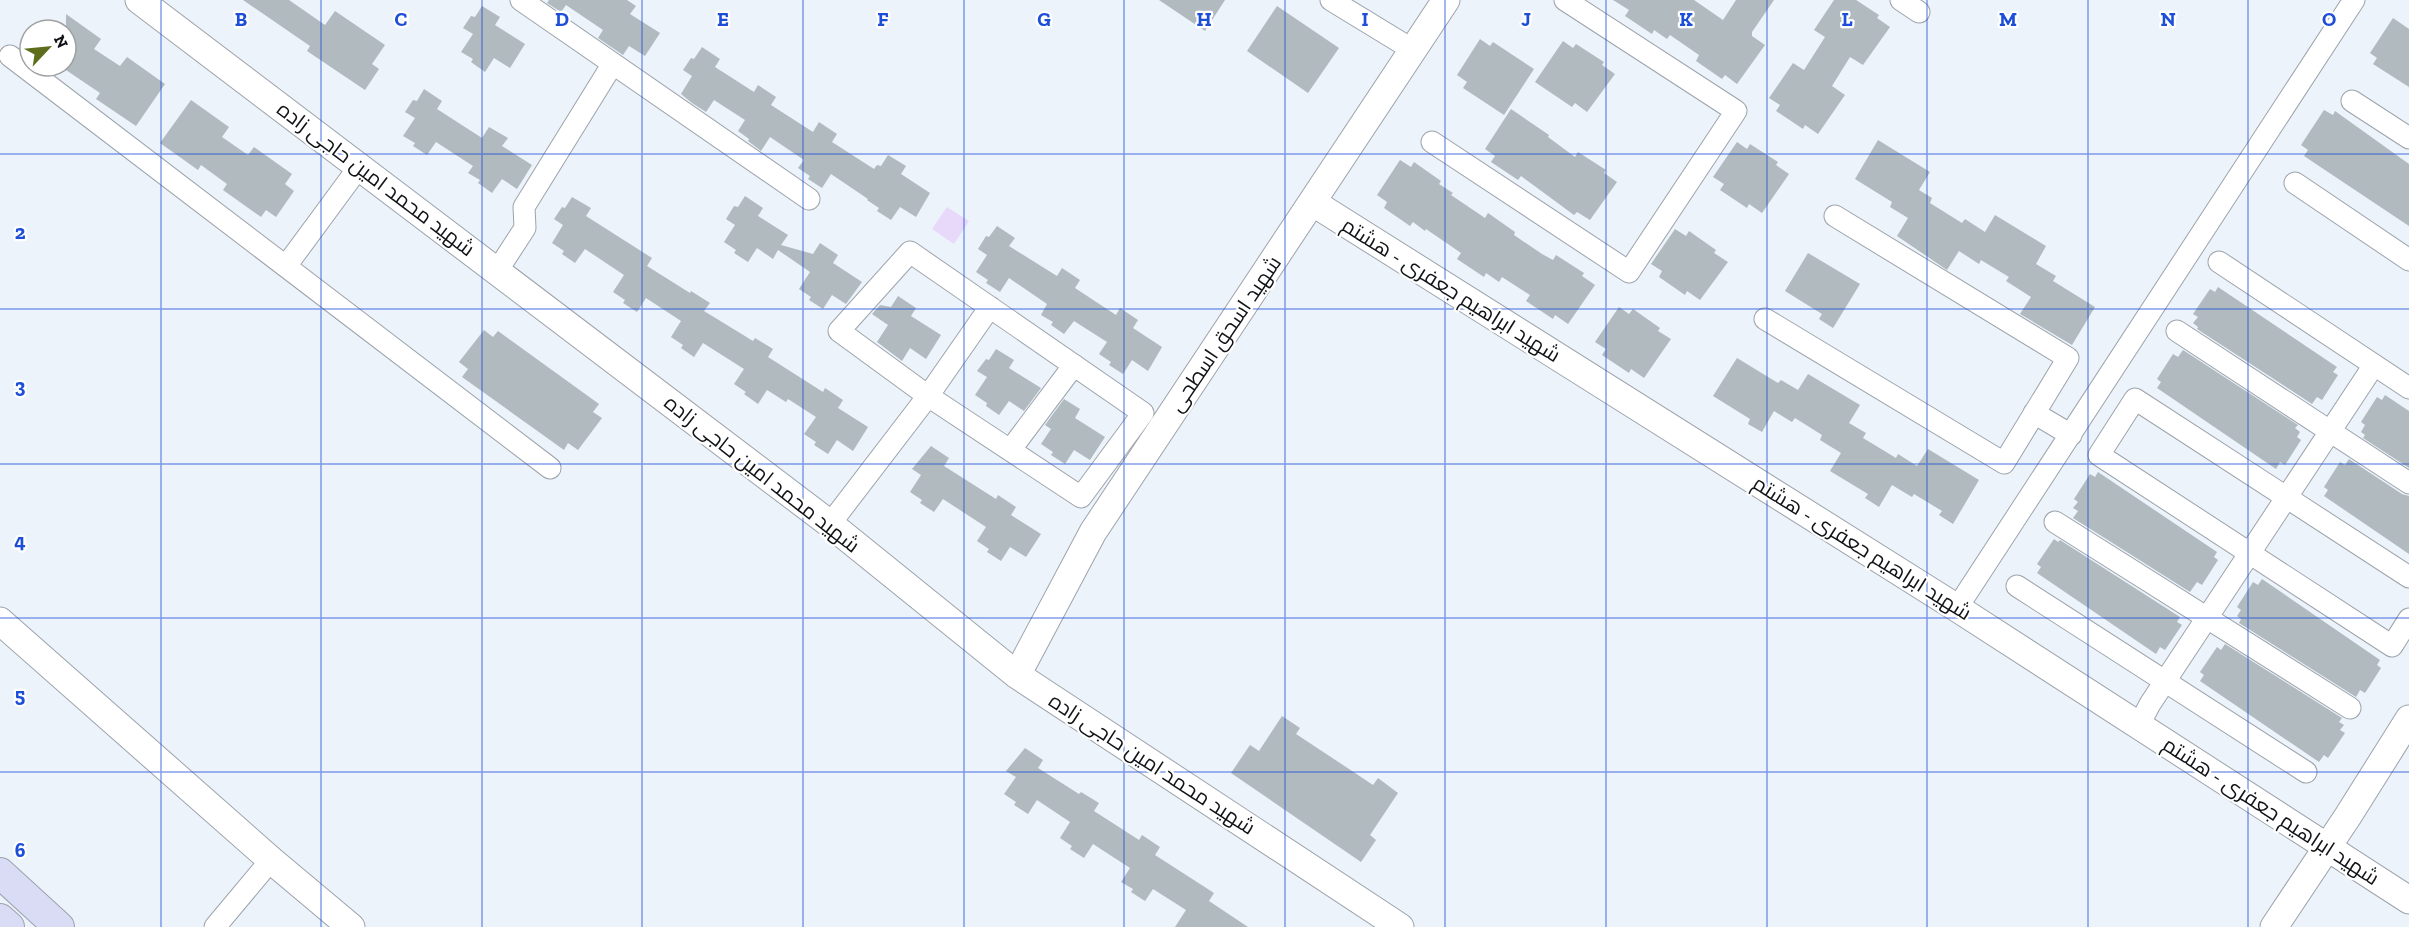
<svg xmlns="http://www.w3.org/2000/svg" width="2409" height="927" font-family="'Zilla Slab',Cairo,serif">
  <rect width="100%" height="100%" fill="#ecf3fb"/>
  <path fill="#e8d9fb" d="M947,207l22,14 -15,23 -22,-15z"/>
  <path fill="#b0babf" d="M243,0h46l36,25 10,-14 50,34 -13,19 7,5 -14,21 -58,-39 3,-5z
    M549,0h78l9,6 -6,8 30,19 -15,23 -16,-10 -6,9 -25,-17 5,-8 -37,-25 -5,7 -14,-9z
    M1159,0h66l-20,31z
    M1613,0h81l29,20 13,-20h38l-22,32v4l13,9 -28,39 -12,-9 -3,4 -26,-18 3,-6 -29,-20 -3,4 -13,-9 -2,4 -27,-18 4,-6z
    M1834,0h22l23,15 -2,3 13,9 -27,38 -13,-8 -18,29 13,9 -27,39 -13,-9 -2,4 -27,-18 4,-6 -11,-7 24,-35 11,7 21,-33 -11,-7z
    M482,6l18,11 -5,8 30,19 -15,24 -16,-10 -9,14 -14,-10 2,-3 -12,-7 12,-18 -10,-6 8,-12 4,1z
    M1277,6l62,42 -31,45 -61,-42z
    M66,14l35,25 -7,10 26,17 7,-9 38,27 -29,42 -40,-27 4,-6 -40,-27h6z
    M2393,18l16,11v58l-36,-23 4,-6 -7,-5z
    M1480,39l10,7 3,-4 41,27 -30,46 -41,-27 4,-6 -10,-7z
    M1563,41l10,7 3,-4 28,18 -2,3 13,9 -28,38 -12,-9 -3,4 -37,-25z
    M702,47l18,12 -5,8 39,25 4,-7 18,12 -5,8 42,27 6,-10 18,12 -5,8 42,27 3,-4 4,1 7,-11 18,11 -5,8 29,19 -14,24 -16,-10 -9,13 -14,-9 2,-3 -12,-8 1,-1 -37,-25 -9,14 -14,-9 2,-3 -12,-8 6,-8 -34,-23 -9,14 -13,-10 1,-2 -11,-8 7,-11 -31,-20 -8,12 -14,-9 -11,-9 11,-18 -9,-6 8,-12 3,1z
    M424,89l18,12 -5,8 45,29 7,-11 19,11 -6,8 30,19 -15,24 -15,-10 -10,14 -14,-10 2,-3 -12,-7 5,-7 -37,-24 -9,13 -14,-9 2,-3 -12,-7 12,-18 -10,-6 8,-12 4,1z
    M191,100l38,27 -7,10 26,18 6,-8 38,27 -7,10 9,7 -18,26 -10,-7 -5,7 -38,-27 4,-6 -26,-19 -3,5 -38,-27z
    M1511,109l38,26 -1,2 27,20 3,-5 28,18 -2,3 13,9 -27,38 -13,-8 -3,3 -53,-39 -3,4 -27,-18 4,-6 -10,-7z
    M2324,110l9,5 2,-4 74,53v62l-105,-70 4,-6 -7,-5z
    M1878,140l52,32 -11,18 13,8 -2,5 32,20 3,-4 20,13 10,-17 51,31 -10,18 20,12 -3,5 42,26 -23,38 -52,-31 11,-17 -25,-16 3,-4 -28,-17 -2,4 -20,-13 -12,19 -50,-34 11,-18 -18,-11 2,-5 -37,-23z
    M1737,142l10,7 3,-5 28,18 -2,3 13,9 -27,39 -13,-9 -2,4 -27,-18 4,-6 -11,-7z
    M1400,160l11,7 3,-5 27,19 -2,3 14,9 -2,2 34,23 3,-5 27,19 -1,3 28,19 11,6 3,-5 28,18 -2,3 13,9 -27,39 -13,-9 -2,4 -27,-18 4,-6 -28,-18 -3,5 -13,-9 -2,4 -27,-18 4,-6 -35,-24 -1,2 -12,-9 -3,4 -26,-18 3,-6 -10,-7z
    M745,196l18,12 -5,8 30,19 -7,10 32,9 7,-11 18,12 -5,8 29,19 -16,22 -14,-9 -9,14 -14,-9 2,-3 -12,-8 11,-17 -32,-22 -5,9 -16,-11 -9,14 -14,-9 2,-3 -12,-8 11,-17 -9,-6 8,-13 4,1z
    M572,197l19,11 -5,8 66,42 -5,8 43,27 1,-2 19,12 -6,8 49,30 2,-3 18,11 -5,8 55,35 2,-4 18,12 -5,8 30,19 -15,24 -16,-11 -9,14 -14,-9 2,-3 -12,-8 12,-17 -28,-18 -2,3 -19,-12 -9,14 -14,-10 2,-2 -12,-8 10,-15 -41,-26 -9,14 -13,-9 2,-3 -12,-8 10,-16 -35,-23 -9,14 -14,-9 2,-3 -12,-8 11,-17 -39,-26 -10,14 -13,-9 2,-3 -12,-8 11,-18 -9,-6 8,-12 3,1z
    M997,226l18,12 -6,8 48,30 5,-8 18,12 -5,8 41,27 4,-7 18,12 -5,8 29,19 -14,24 -16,-11 -9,14 -14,-9 2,-3 -12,-8 8,-12 -33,-21 -10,13 -13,-9 2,-3 -12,-7 6,-11 -38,-26 -9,14 -14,-9 2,-3 -12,-8 11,-17 -9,-6 8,-13 3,1z
    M1675,229l11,7 3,-5 27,19 -2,3 14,9 -28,38 -13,-9 -2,4 -26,-18 3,-6 -11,-7z
    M1808,253l52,31 -27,44 -14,-9 3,-5 -37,-23z
    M2218,287l119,80 -4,5 5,3 -16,25 -5,-3 -5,7 -115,-75 1,-2 -5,-4 5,-6 -5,-3 17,-25 5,3z
    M898,296l18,12 -5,8 30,19 -15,24 -16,-11 -8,13 -25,-19 11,-17 -16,-11 8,-9 11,2z
    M1619,307l10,7 4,-5 27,19 -2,3 13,8 -27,39 -13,-9 -2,4 -27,-18 4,-6 -11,-7z
    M484,330l9,7 5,-6 101,73 -6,8 9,6 -24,32 -10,-7 -4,7 -102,-73 6,-8 -9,-7z
    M996,349l18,11 -5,8 32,20 -17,23 -15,-10 -10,14 -13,-9 1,-3 -12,-8 12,-18 -10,-6 9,-12 3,1z
    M2183,350l115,75 -3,3 5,4 -3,5 4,3 -16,25 -5,-3 -4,7 -119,-81 4,-6 -4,-3 16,-25 5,3z
    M1737,358l41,25 3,-3 17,10 10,-16 52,31 -11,18 17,10 -3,5 33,20 2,-4 19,12 11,-17 51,31 -26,44 -14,-9 3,-4 -28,-17 -2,3 -20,-12 -13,22 -14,-9 3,-4 -38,-23 11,-18 -21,-13 2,-5 -27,-17 -3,4 -18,-11 -12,21 -14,-8 2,-5 -37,-23z
    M2385,395l24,16v57l-46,-30 2,-3 -4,-3 4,-7 -4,-3 16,-25 5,3z
    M1064,399l16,10 -5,9 30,19 -15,23 -16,-10 -9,14 -14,-9 2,-3 -12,-8 10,-15 -6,-4z
    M931,446l18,12 -5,8 52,33 2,-4 18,12 -5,8 30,19 -15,23 -16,-10 -9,14 -14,-9 2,-3 -12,-8 9,-14 -43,-28 -9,13 -14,-9 2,-3 -12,-8 11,-17 -9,-6z
    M2349,459l53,35 7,2v58l-85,-58 4,-6 -4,-3 16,-25 5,3z
    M2098,472l119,80 -3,5 4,3 -16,25 -5,-3 -7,10 -117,-74 5,-7 -5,-3 5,-6 -4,-3 16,-25 5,3z
    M2054,539l4,3 2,-2 120,77 -3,5 5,3 -17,25 -5,-3 -4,7 -119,-81 4,-6 -4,-3z
    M2262,579l118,81 -3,5 4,3 -16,25 -5,-3 -4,7 -117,-74 2,-4 -4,-3 4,-6 -4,-3 16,-25 5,3z
    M2225,644l117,74 -3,4 5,3 -4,5 5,3 -17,25 -4,-3 -5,7 -119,-81 4,-6 -4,-3 17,-25 4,3z
    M1282,716l18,12 -4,6 47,31 30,20 5,-7 20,15 -28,42 6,5 -15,22 -130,-89 19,-28 9,6z
    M1025,748l18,12 -5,8 41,26 2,-2 18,11 -5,8 45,29 3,-5 18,12 -5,8 59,38 -5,8 39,26h-73l11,-17 -33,-21 -8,12 -14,-9 2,-3 -12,-7 9,-14 -37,-24 -9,14 -14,-9 2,-3 -12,-8 10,-16 -33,-22 -9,14 -14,-9 2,-3 -12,-8 12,-17 -10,-6z"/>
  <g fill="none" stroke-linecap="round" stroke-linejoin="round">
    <g stroke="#9da3ab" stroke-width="23">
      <path id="minor" d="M521,0l288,199
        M1331,0l82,50
        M1901,0l18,12
        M10,56l540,412
        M2352,101l57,37
        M1432,142l197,130 107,-161 -171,-111
        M2295,183l114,77
        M910,252l233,161 -62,84 -153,-101 -89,-65z
        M2219,262l190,126
        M286,266l73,-99
        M497,271l28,-43 -1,-21 88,-142
        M1765,319l239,144 64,-105 -233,-142
        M2177,331l232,152
        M2034,413l37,22
        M1011,449l63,-84
        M2055,522l295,186
        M830,524l98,-128 62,-89
        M2409,577l-274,-178 -36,56 293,191 17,-27
        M2017,586l289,186
        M1957,608l397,-608
        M2139,725l11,-21 224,-339
        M215,927l56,-67"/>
    </g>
    <g stroke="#9da3ab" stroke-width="29">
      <path id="tertiary" d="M139,0l691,524 187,151 383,252
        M1312,202l645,406 452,292
        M0,621l271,239 80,67
        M1017,675l76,-143 353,-532
        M2274,927l74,-111 61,-97"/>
    </g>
    <g stroke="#9da3ab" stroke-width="32">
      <path id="secondary" d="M0,873l59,54
        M0,919l9,8"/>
    </g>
    <use href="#minor" stroke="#fff" stroke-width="21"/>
    <use href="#tertiary" stroke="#fff" stroke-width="27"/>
    <use href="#secondary" stroke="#dadcf6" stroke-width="30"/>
  </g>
  <path fill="none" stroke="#1d4ed8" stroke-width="1.5" stroke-opacity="0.55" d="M161,0v927M321,0v927M482,0v927M642,0v927M803,0v927M964,0v927M1124,0v927M1285,0v927M1445,0v927M1606,0v927M1767,0v927M1927,0v927M2088,0v927M2248,0v927M0,154h2409M0,309h2409M0,464h2409M0,618h2409M0,772h2409"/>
  <g text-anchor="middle" stroke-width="4.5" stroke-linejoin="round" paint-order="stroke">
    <g font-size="21" fill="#101215" stroke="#fff">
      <text transform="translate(376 179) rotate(37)" y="7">شهید محمد امین حاجی زاده</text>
      <text transform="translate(1451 290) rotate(32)" y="7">شهید ابراهیم جعفری - هشتم</text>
      <text transform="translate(1225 334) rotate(-56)" y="7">شهید اسحق اسطحی</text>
      <text transform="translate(762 474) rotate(38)" y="7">شهید محمد امین حاجی زاده</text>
      <text transform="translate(1862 548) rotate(32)" y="7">شهید ابراهیم جعفری - هشتم</text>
      <text transform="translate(1152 764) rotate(33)" y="7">شهید محمد امین حاجی زاده</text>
      <text transform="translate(2271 811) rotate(33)" y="7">شهید ابراهیم جعفری - هشتم</text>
    </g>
  </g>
  <g font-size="20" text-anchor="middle" font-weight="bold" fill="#1d4ed8" stroke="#fff" stroke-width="4.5" stroke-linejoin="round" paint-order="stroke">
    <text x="241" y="26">B</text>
    <text x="401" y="26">C</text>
    <text x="562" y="26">D</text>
    <text x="723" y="26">E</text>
    <text x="883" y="26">F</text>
    <text x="1044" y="26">G</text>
    <text x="1204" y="26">H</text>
    <text x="1365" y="26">I</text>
    <text x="1526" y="26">J</text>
    <text x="1686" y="26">K</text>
    <text x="1847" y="26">L</text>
    <text x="2008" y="26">M</text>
    <text x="2168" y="26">N</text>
    <text x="2329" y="26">O</text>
    <text x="20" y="239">2</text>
    <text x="20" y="393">3</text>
    <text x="20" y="548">4</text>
    <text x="20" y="702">5</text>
    <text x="20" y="857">6</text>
  </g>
  <g transform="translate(48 48) rotate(64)"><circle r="28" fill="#ffffff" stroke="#9fa0a1" stroke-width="1.5"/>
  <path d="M0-4.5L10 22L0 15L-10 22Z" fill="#5c6e1b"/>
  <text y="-9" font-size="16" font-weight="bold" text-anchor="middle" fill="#101215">N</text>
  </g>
</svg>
